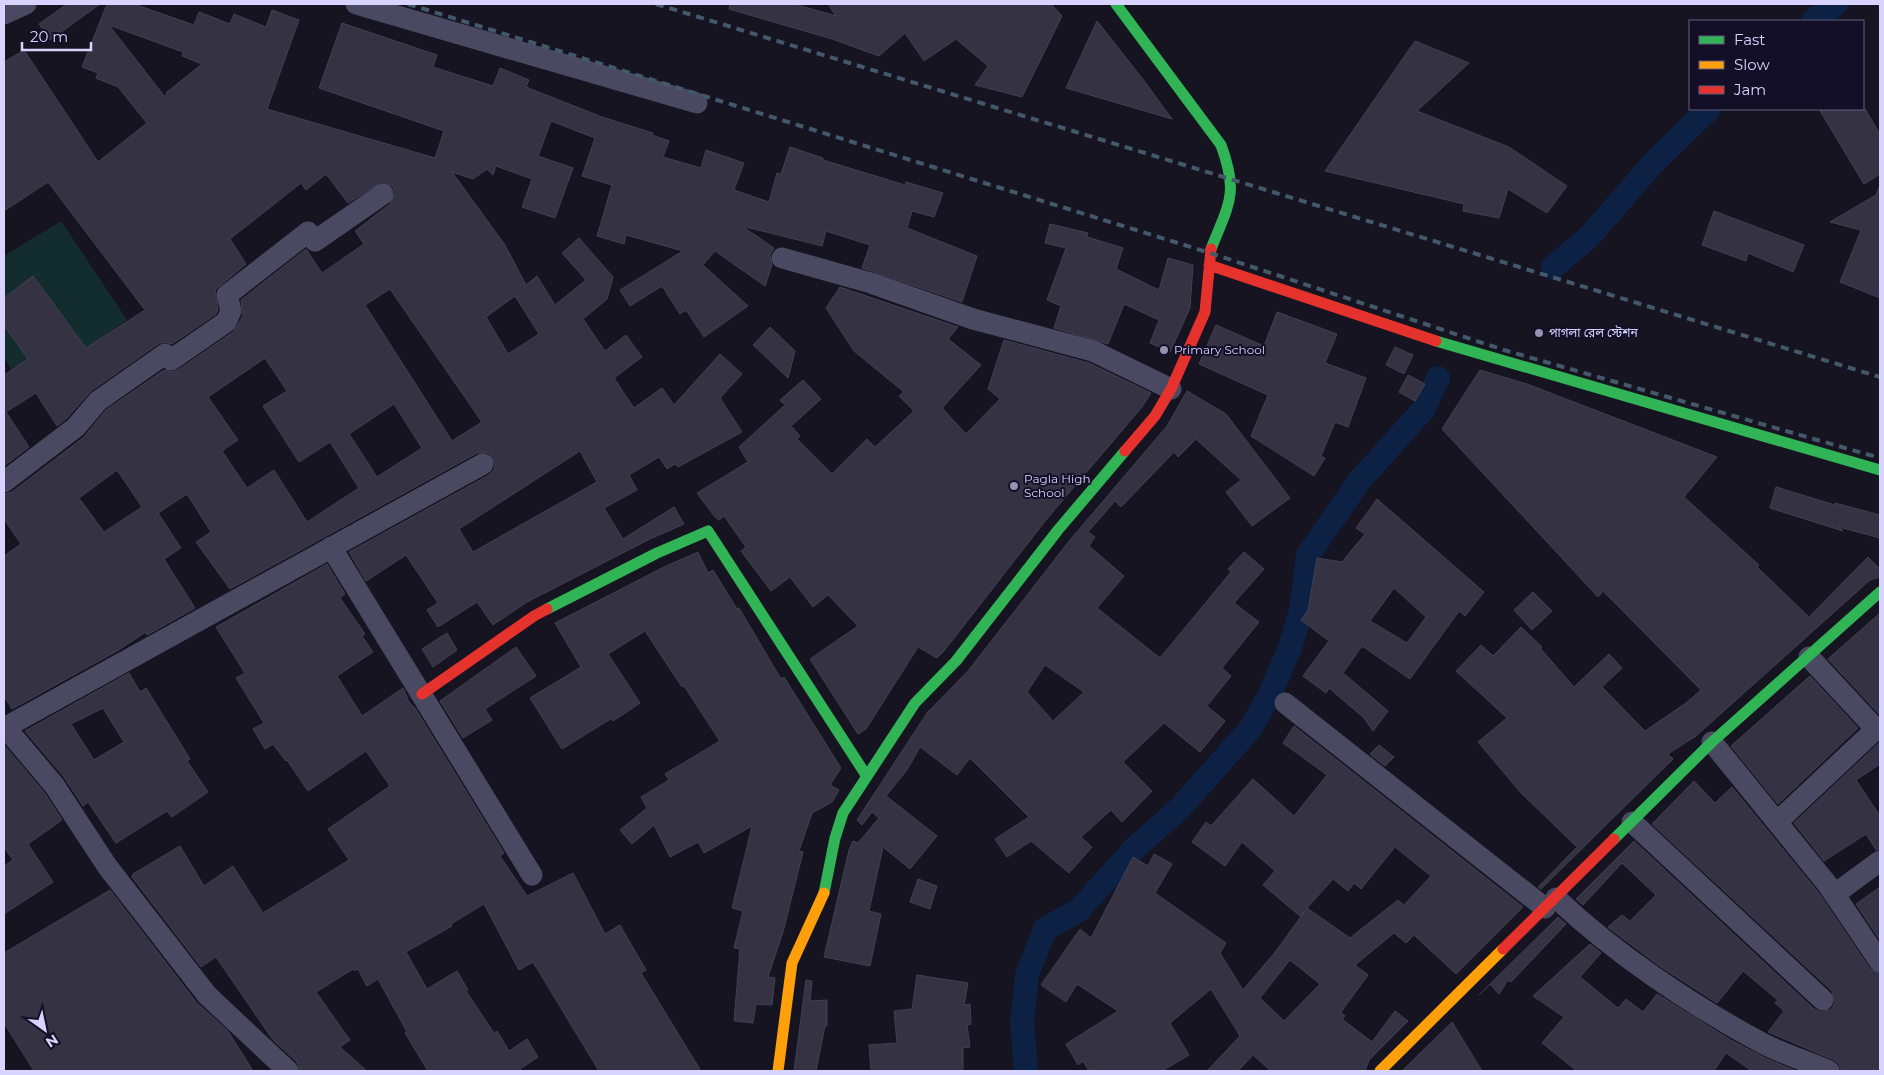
<svg xmlns="http://www.w3.org/2000/svg" width="1884" height="1075" font-family="Montserrat,'Noto Sans Bengali',sans-serif">
  <rect width="100%" height="100%" fill="#161421"/>
  <path fill="#132c2d" d="M61,221l66,99 -102,71 -21,-34v-101z"/>
  <g fill="none" stroke-linecap="round" stroke-linejoin="round">
    <path stroke="#0d2144" stroke-width="24" d="M1813,21l23,-17
      M1553,267l36,-30 66,-76 54,-52
      M1026,1071l-4,-50 5,-46 18,-46 34,-19 55,-61 45,-40 72,-81 18,-32 21,-48 11,-37 7,-56 52,-75 63,-70 15,-32"/>
  </g>
  <path fill="#343243" stroke="#433f54" fill-rule="evenodd" d="M67,4h33l-50,36 -11,-16z
    M107,4h27l60,21 5,-13 31,12 4,-10 32,13 6,-17 27,10 -32,89 168,49 9,-27 -125,-43 23,-65 95,32 -4,12 60,19 7,-18 29,12 -3,7 76,30 51,16 -1,2 17,6 -6,16 38,11 5,-18 38,13 -10,27 35,12 8,-29 4,1 9,-27 33,11v2l82,25 1,-3 37,11 -9,24 -22,-6 -5,17 70,28 -15,46 -100,-34 8,-23 -44,-14 -4,15 -80,-20 32,22 -4,7 2,10 -7,21 -50,-35 -12,14 45,41 -44,31 -18,-27 -6,4 -18,-28 -32,20 -10,-16 63,-39 -57,-16 -2,9 -27,-8 15,-51 -30,-9 13,-38 -44,-17 -13,35 35,12 -18,50 -33,-11 10,-28 -36,-13 -3,9 -6,-6 -14,10 -21,-7 53,73 21,40 11,-9 18,29 31,-25 -24,-27 17,-15 34,39 -6,22 -24,20 22,32 21,-16 16,22 -28,21 20,30 28,-20 12,17 46,-51 22,20 -22,24 22,34 -64,35 -3,-3 -8,5 -8,-12 -30,18 8,15 -33,18 19,31 51,-32 10,17 -34,15 -123,63 -34,23 -16,-23 -39,25 -11,-17 11,-7 -32,-48 -40,26 -17,-29 140,-77 5,-5 1,-6 -6,-11h-12l-247,136 -34,-47 15,-10 -24,-38 -29,19 23,35 -17,11 31,49 -48,27 -1,-3 -29,19 -105,58 -8,-13v-140l17,-12 -17,-25v-25l8,-2 72,-55 22,-27 58,-40 8,2 6,-2 55,-38 10,-16 -2,-16 65,-51 16,24 42,-29 -9,-13 35,-27 5,-11 -2,-6 -11,-5 -34,21 -22,-29 -20,16 -5,-7 -71,56 16,25 -31,26 3,20 -2,4 -44,30 -8,-2 -6,2 -67,47 -24,27 -10,8 -21,-33 -30,19 23,35 -25,19v-91l24,-16 -24,-34v-27l29,-22 53,72 59,-38 -97,-128 -44,29v-149l20,-12 74,112 49,-39 -29,-36 -22,-9 2,-5 -16,-6zM109,25l74,27 -1,4 20,8 -35,28 -2,5zM390,289l92,133 -30,19 -87,-136zM515,296l24,38 -31,20 -22,-37zM265,358l22,33 -24,15 36,56 31,-20 29,46 -52,34 -33,-52 -27,18 -25,-37 16,-11 -30,-43zM394,404l28,44 -45,29 -28,-43zM580,451l17,31 -124,70 -14,-23zM117,470l25,37 -38,25 -25,-34z
    M730,4h64l42,12 -8,-12h223l11,12 -40,81 -47,-12 13,-19 -32,-27 -32,22 -19,-28 -26,23 -47,-17 -103,-30z
    M1097,21l45,57 30,41 -106,-31z
    M1415,41l54,22 -52,48 92,36 58,39 -20,27 -39,-24 -9,29 -36,-7 1,-7 -139,-33z
    M1819,109h46l15,25v40l-16,10z
    M1880,185v113l-40,-16 21,-52 -31,-8 46,-27z
    M1714,211l90,34 -11,27 -45,-19 -2,8 -44,-16z
    M1050,224l38,9 -1,4 36,11 -7,21 43,21 9,-32 25,7 -3,43 -20,44 -20,-9 9,-23 -35,-16 -16,40 -54,-16 7,-22 -14,-6 19,-52 -21,-5z
    M840,287l118,40 -10,12 33,26 -39,43 24,26 34,-35 -12,-10 16,-49 85,23 62,30 -9,14 -96,113 -102,131 -7,7 -19,-11 -52,82 -8,5 -48,-75 48,-33 -30,-31 -15,12 -23,-30 -19,14 -30,-40 5,-4 -22,-31 -5,4 -4,-3 -18,-24 51,-31 -9,-15 46,-42 -5,-5 23,-20 18,19 -30,27 9,10 -3,3 35,35 35,-35 8,8 39,-36 -15,-15 5,-4 -50,-41 -28,-43z
    M1277,312l60,22 -12,29 41,15 -18,49 -13,-5 -14,34 4,2 -11,18 -63,-40 17,-41 -69,-31 17,-39 48,21z
    M770,327l25,24 -7,27 -35,-33z
    M1395,347l18,8 -9,19 -18,-9z
    M1480,370l47,14 190,73 -33,40 75,68 -2,2 52,50 59,-60 12,12v8l-10,3 -174,156 -28,18 5,5 -132,130 -3,-2 39,-40 -55,-53 -44,-52 29,-24 -51,-47 25,-26 12,11 28,-29 21,20 -2,1 34,39 35,-33 13,14 -20,19 43,44 41,-28 15,-13 -98,-99 -5,6 -156,-168z
    M1408,375l17,9 -10,17 -16,-9z
    M1187,391l39,23 64,84 -38,28 -26,-34 15,-12 -45,-41 -18,18 -4,-5 -53,55 -6,-6 -27,31 7,5 -6,9 35,30 -27,32 63,50 71,-86 -3,-3 16,-17 20,17 -30,34 25,19 -37,46 9,8 -24,30 18,15 -25,31 -36,-29 -41,39 29,29 -30,31 -11,-12 -30,27 11,10 -23,26 -38,-32 -24,16 -12,-18 34,-22 -59,-59 -13,17 -37,-28 -13,23 -21,26 51,40 -27,33 -27,-22 -14,64 12,3 -11,52 -46,-9 25,-107 4,-9 5,2 21,-25 -7,-6 -10,13 -5,-5 70,-107 41,-42 102,-131 97,-114zM1045,665l39,27 -31,29 -26,-29z
    M1776,487l59,18v-2l45,12v23l-41,-11 4,4 -73,-23z
    M1377,499l107,93 -19,24 -6,-5 -49,68 -48,-33 -19,27 45,38 -15,20 -9,-13 -35,-30 -3,5 -23,-17 26,-35 -28,-21 7,-10 9,-52 25,4 23,-28 -9,-6zM1394,588l32,29 -19,26 -37,-22z
    M698,552l10,21 5,-3 24,39 2,-1 42,71 3,-2 57,91 -11,17 9,5 -7,12 -20,11 -13,38 4,1 -20,80 -15,45 7,1 -3,27 -16,-1 -3,19 -19,-2 6,-72 -6,-1 9,-37 -11,-3 20,-82 -48,27 -6,-11 -28,15 -16,-32 -22,19 -12,-14 27,-22 -6,-11 28,-17 -4,-6 55,-33 -36,-55 -2,1 -37,-56 -37,23 32,49 -27,18 -1,-3 -50,31 -32,-51 51,-31 -26,-44 109,-56z
    M327,564l18,30 -5,4 25,36 -3,2 11,16 -36,24 25,40 41,-28 6,14 6,6 89,145 -4,3 27,40 46,-23 32,61 15,-9 26,45 -5,3 60,98h-102l-66,-109 -14,8 -35,-66 -33,20 1,2 -46,26 21,37 30,-18 11,19 -2,1 28,42 3,-2 12,20 18,-12 11,18 -18,12 1,2h-93l-23,-38 2,-1 -29,-53 -11,7 -9,-17 -3,2 -2,-2 -37,23 34,48 -10,7 27,24h-67l-3,-9 -24,-22 -57,-83 -15,10 -69,-90 1,-3 47,-28 24,40 29,-20 30,47 86,-53 -21,-31 62,-43 -24,-35 -58,40 -21,-31 -1,1 -13,-17 -8,5 -12,-20 11,-6 -28,-45 9,-5 -29,-46z
    M1533,592l19,19 -20,19 -18,-20z
    M1880,613v102l-52,-56z
    M447,633l10,17 -24,17 -11,-18z
    M516,647l20,29 -51,33 7,11 -29,18 -23,-37z
    M129,673l11,19 6,-4 44,71 -3,2 21,31 -36,25 -5,-6 -51,32 -28,-41 -5,4 -19,-29 -39,-46zM103,708l21,34 -30,18 -23,-36z
    M1810,676l48,52 -80,76 -47,-58z
    M1294,726l229,181 -67,67 -42,-39 -8,8 -12,-10 -39,32 13,10 -27,37 4,4 -3,3 30,23 23,-31 13,10 -39,39 -4,11h-94l-18,-16 -15,16h-31l33,-35 -29,-47 -41,34 19,32 -27,16h-73l-6,-10 -5,4 -12,-21 52,-33 -41,-27 -11,18 -25,-17 39,-56 11,9 42,-81 15,9 6,-12 18,10 -17,29 71,50 -6,10 23,37 33,-39 29,-40 -5,5 -37,-31 12,-14 -33,-29 -17,24 -33,-24 14,-20 5,4 42,-47 41,37 33,-41 -44,-32zM1395,847l36,29 -27,29 -6,-5 -48,38 -43,-30 26,-29 15,12 6,-8 7,6zM1290,960l30,24 -36,37 -24,-23z
    M1880,742v22l-24,16 24,36v33l-4,1 -10,-16 -42,27 -30,-38z
    M4,745l40,47 18,28 -34,24 25,38 -49,32v-48l9,-6 -9,-13z
    M1379,745l15,12 -9,9 -15,-12z
    M1694,781l21,22 17,-16 86,105 52,77 10,5v97h-39l-2,-7 -5,-4 -66,-28 16,-21 -9,-8 3,-3 -35,-29 -26,32 -56,-36 -51,-38 -2,-2 14,-12 8,6 26,-26 -34,-32 -39,42 -7,-6 58,-58 180,168 7,3 11,-3 3,-7 -3,-11 -180,-167z
    M918,879l19,7 -7,23 -20,-7z
    M1880,887v53l-24,-36z
    M110,890l87,113 31,28 25,40h-219l-30,-48v-70z
    M1558,917l8,7 -55,58 -3,-2 -9,14 -9,-10 -11,11z
    M1590,944l11,9 -21,24 38,31 8,-9 17,13 14,-18 72,45 36,19 31,13h-44l-26,-18 -12,18h-137l-35,-28 22,-26 -31,-21z
    M917,975l51,8 -4,22 6,-1 1,20 -4,1 3,22 -7,1v23h-92l-2,-26 28,-2 -3,-32 18,-2z
    M806,980l6,1 -2,20 17,-1v26h-2l-9,45h-22z
    M1452,1022l30,49h-80z"/>
  <g fill="none" stroke-linecap="round" stroke-linejoin="round">
    <path stroke="#4a4962" stroke-width="21" d="M356,4l341,99
      M4,14l22,-10
      M782,258l89,25 102,36 120,32 78,38
      M4,482l72,-55 22,-26 67,-47 6,6 55,-38 5,-11 -4,-16 81,-63 7,9 68,-47
      M331,547l201,328
      M1285,703l260,205
      M5,727l49,58 53,81 100,129 81,76
      M4,728l479,-264
      M1712,742l116,143 52,77
      M1632,822l191,178
      M1777,822l99,-93 -67,-72
      M1835,894l45,-33
      M1556,898c58,55 135,107 206,145 21,11 45,18 67,28"/>
    <path stroke="#30b455" stroke-width="11" d="M1116,4l105,141c18,49 8,58 -10,104
      M1436,341l444,129
      M547,609l110,-56 51,-22 158,244
      M1614,839l98,-97 168,-150
      M824,893l11,-55 8,-25 72,-110 41,-42 102,-131 67,-79"/>
    <path stroke="#ff9f0a" stroke-width="11" d="M778,1071l14,-108 32,-70
      M1380,1071l123,-122"/>
    <path stroke="#e5322d" stroke-width="11" d="M1209,265l227,76
      M1125,451l30,-35 16,-27 34,-77 6,-63
      M422,694l112,-78 13,-7
      M1503,949l111,-110"/>
    <path stroke="#43596b" stroke-width="4" stroke-dasharray="8 6" stroke-linecap="butt" d="M408,4l802,249 294,97 376,108
      M656,4l1224,373"/>
  </g>
  <g fill="#9591b1" stroke="#130f26" stroke-width="2">
    <circle cx="1539" cy="333" r="5"/>
    <circle cx="1164" cy="350" r="5"/>
    <circle cx="1014" cy="486" r="5"/>
  </g>
  <g text-anchor="middle" stroke-width="4" stroke-linejoin="round" paint-order="stroke">
    <g font-size="12" fill="#d9d4ff" stroke="#130f26" text-anchor="start">
      <text x="1549" y="337">পাগলা রেল স্টেশন</text>
      <text x="1174" y="354">Primary School</text>
      <text x="1024" y="483">Pagla High<tspan x="1024" dy="14">School</tspan></text>
    </g>
  </g>
  <rect width="1884" height="1075" fill="none" stroke="#d9d4ff" stroke-width="10"/>
  <rect x="1689" y="20" width="175" height="90" fill="#130f26" stroke="#625e7d"/>
  <rect x="1699" y="36" width="25" height="8" fill="#30b455" stroke="#625e7d"/>
  <text x="1734" y="45" font-size="15" fill="#d9d4ff">Fast</text>
  <rect x="1699" y="61" width="25" height="8" fill="#ff9f0a" stroke="#625e7d"/>
  <text x="1734" y="70" font-size="15" fill="#d9d4ff">Slow</text>
  <rect x="1699" y="86" width="25" height="8" fill="#e5322d" stroke="#625e7d"/>
  <text x="1734" y="95" font-size="15" fill="#d9d4ff">Jam</text>
  <g transform="translate(45 1030) rotate(147)" stroke="#130f26" stroke-width="4" paint-order="stroke">
  <path d="M0-4L9 19L0 12L-9 19Z" fill="#d9d4ff"/>
  <text y="-8" font-size="14" font-weight="bold" text-anchor="middle" fill="#d9d4ff">N</text>
  </g>
  <path d="M22 42v8h69v-8" fill="none" stroke="#d9d4ff" stroke-width="2.5"/>
  <text x="30" y="42" font-size="15" fill="#d9d4ff" stroke="#130f26" stroke-width="4" paint-order="stroke">20 m</text>
</svg>
